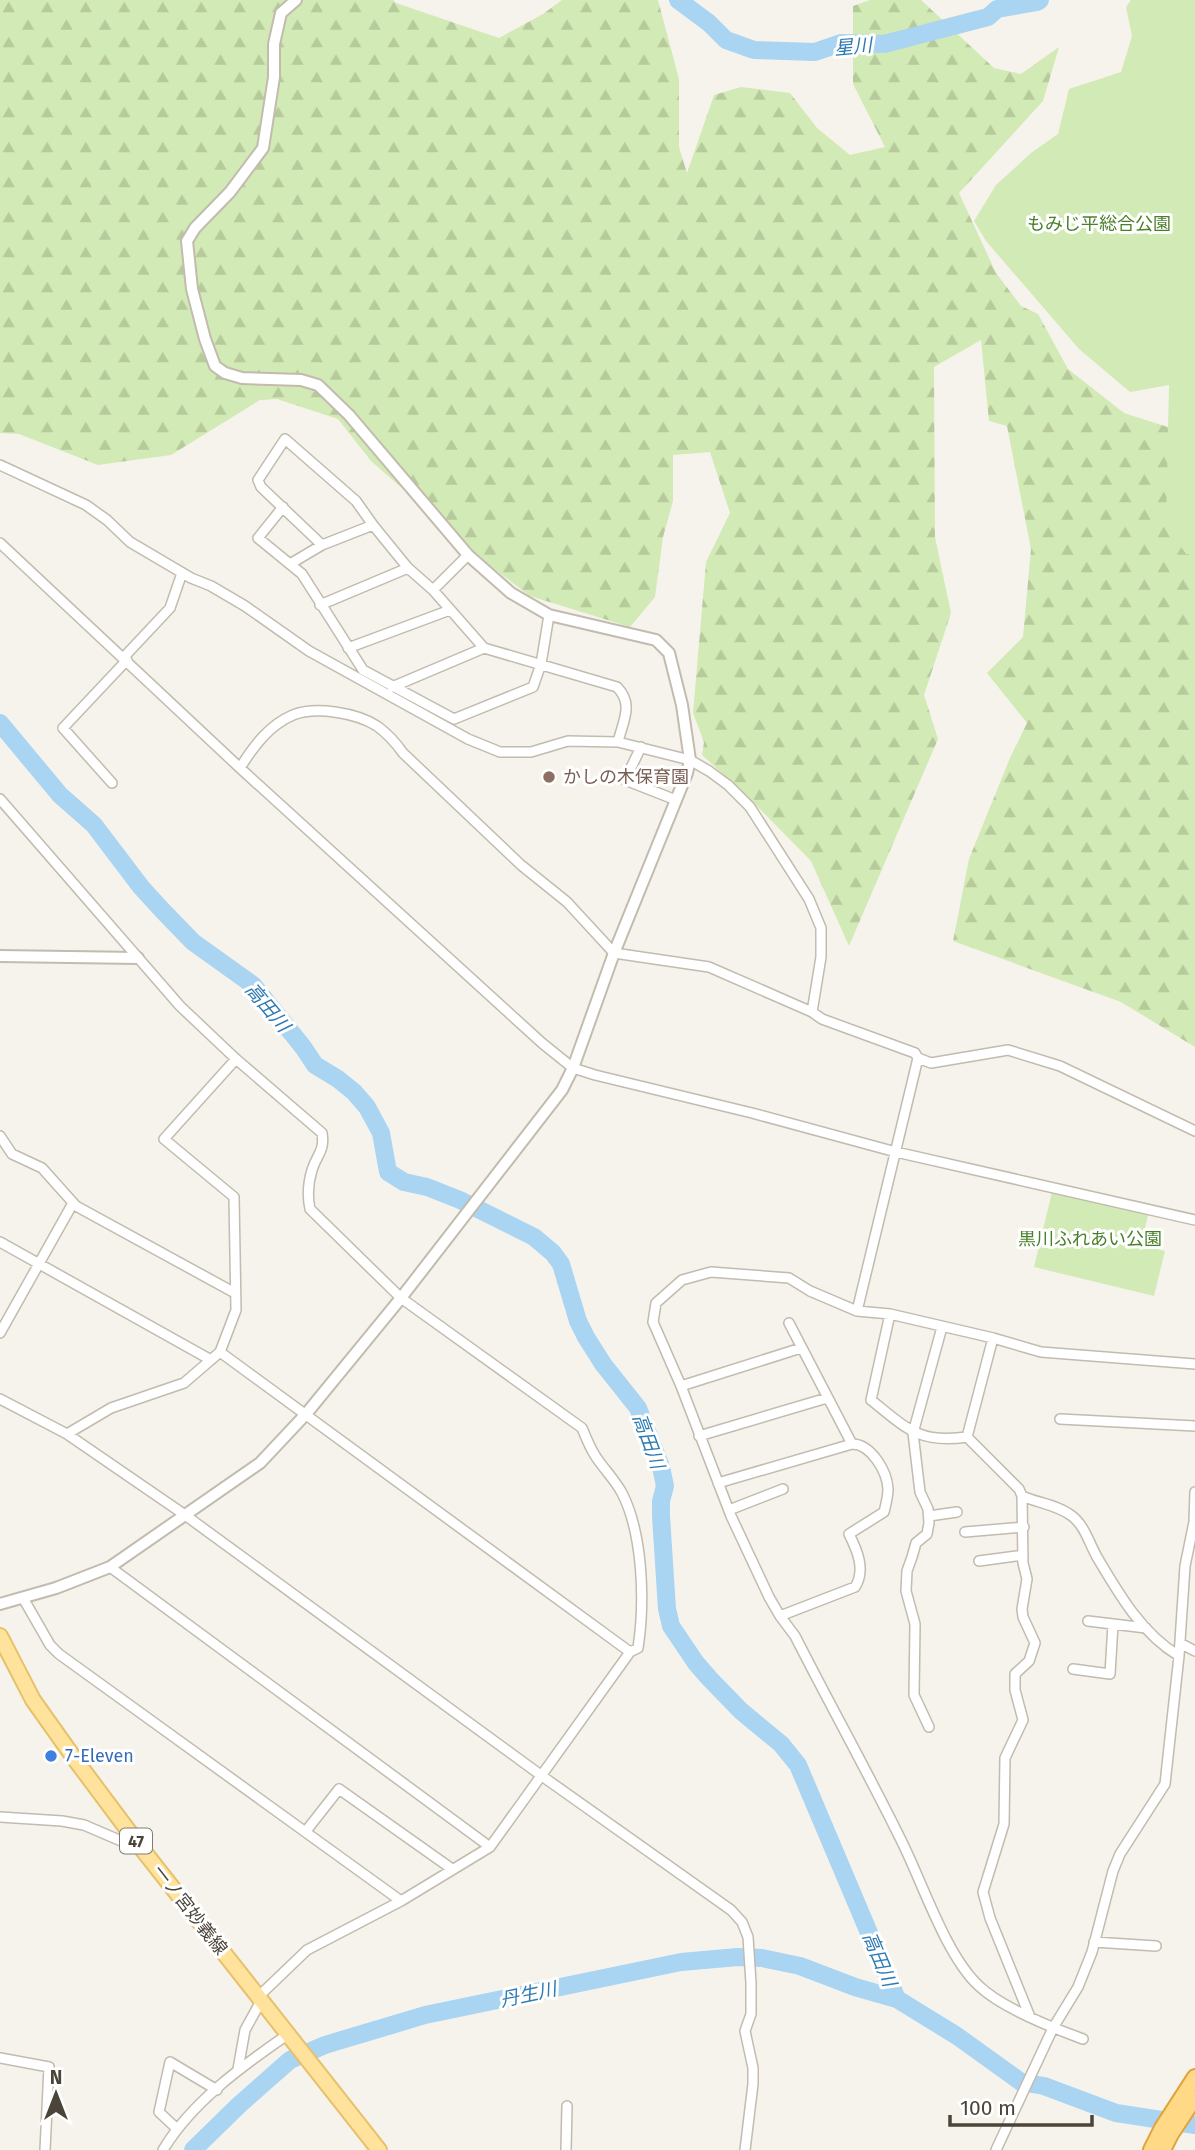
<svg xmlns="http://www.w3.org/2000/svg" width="1195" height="2150" font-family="'Fira Sans','Noto Sans JP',sans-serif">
  <defs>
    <pattern id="forest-firs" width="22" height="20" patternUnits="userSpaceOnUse" patternTransform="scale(1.75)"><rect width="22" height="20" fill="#d2eab5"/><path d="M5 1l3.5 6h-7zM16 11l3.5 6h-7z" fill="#b6ca9c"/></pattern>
  </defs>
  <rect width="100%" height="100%" fill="#f6f3ec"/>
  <path fill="url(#forest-firs)" d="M0,0h393l3,3 103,35 44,-24 19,-14h96l21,79v68l8,26 27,-78 27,-8 49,6 27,35 33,27 35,-8 -32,-63v-78l17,-6h51l73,68 27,6 38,-27 -16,54 -84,92 37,80 25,33 17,8 30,55 56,44 50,16 21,116v502l-74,-45 -168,-61 16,-82 41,-101 17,-35 -40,-50 36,-36 8,-88 -24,-123 -18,-5 -8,-81 -47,27 1,170 16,76 -27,82 14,44 -89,207 -38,-85 -60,-61 -49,-45 2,-13 -11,-29 13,-151 24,-49 -20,-61 -37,3v46l-10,36 -8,60 -25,30 -100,-31 -38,-29 -121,-106 -33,-42 -61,-20 -17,1 -89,55 -73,10 -79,-31 -19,-1z"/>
  <path fill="#d2eab5" d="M1131,0h64v554h-9l-20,-29 3,-140 -39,7 -51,-43 -93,-108 -12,-20 22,-36 35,-32 27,-19 11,-45 52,-17 11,-36 -6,-29z
    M1053,1188l96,23 -8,34 24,6 -11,45 -120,-29z"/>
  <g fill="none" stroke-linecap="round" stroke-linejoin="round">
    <path stroke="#a9d4f2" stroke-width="18" d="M678,0l31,23 17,17 28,10 61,2 26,-9 43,1 104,-27 9,-8 40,-7 3,-2
      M0,723l60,72 34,30 47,62 21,23 31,32 60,43 50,62 12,18 23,14 16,13 13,15 14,26 7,39 16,10 23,5 33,13 74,37 19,16 8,11 17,57 8,16 17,27 35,44 23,59 4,19 -4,15v15l6,93 4,17 25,37 13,15 32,33 40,33 17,21 99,234 60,37 64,46 23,4 72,27 79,12
      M193,2150l45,-44 52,-46 35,-15 100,-30 256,-53 57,-5 24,1 38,8 55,21 42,12"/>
    <g stroke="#c2bbae" stroke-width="12">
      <path id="minor" d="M0,465l86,40 21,15 23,22 61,36 20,8 34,20 64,45 159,88 32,13h31l37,-11 50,1 72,18 19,11 19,14 22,22 59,92 12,29v29l-9,55
        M283,507l-25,31 44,36 61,96 91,49 79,-32 8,-23 8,-49
        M373,525l-51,20 -61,-58 -3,-7 27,-41 71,62 17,24 35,43 25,22 51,58 133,39c17,17 6,34 1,55
        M0,543l240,225 302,275 31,25 22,7 157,38 144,39 299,68
        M290,564l32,-19
        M433,590l35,-35
        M320,605l88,-37
        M348,648l102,-38
        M124,657l46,-49 12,-35
        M392,687l92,-39
        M641,747l-16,33 51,20
        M240,768c13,-21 29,-43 53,-53 23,-9 64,-2 84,11 11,8 19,17 26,27l118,112 46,37 47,51 95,14 103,45 10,7 93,34 3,5 13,5 77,-13 52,16 135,65
        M112,783l-49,-55 64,-68
        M0,799l180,207 56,53 86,74c3,18 -5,21 -10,37 -4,13 -5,25 -2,39l91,89 181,130c4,10 8,20 14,29 8,12 19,23 26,36 21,41 23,109 16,155l-8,4 -140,195 -89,54 -94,49 -49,47
        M918,1058l-61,253 33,3 103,24 48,14 154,12
        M0,1136l12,18 30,14 34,38 159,87
        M0,1242l211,118
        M857,1311l-47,-20 -21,-13 -78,-6 -29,8 -26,23 -3,19 28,64 50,130 38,81 11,19 15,20c34,67 71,133 104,200 22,42 46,119 80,150 23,22 74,42 104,53
        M890,1314l-19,86c35,28 48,44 96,37l52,52 3,7 1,67 4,16 -5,30 1,8 12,26 -6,18 -14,13v16l8,30 -18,38 -1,66 -21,68 7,26 40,99
        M789,1323l63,121
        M0,1333l73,-130
        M220,1352l410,300
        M681,1386l120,-38
        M0,1399l67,35 118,81 357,261 189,134 11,12 6,15 3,46v31l-6,17 8,37v16l-8,66
        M1060,1419l135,7
        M67,1434l44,-26 73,-25 36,-31 16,-42 -2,-113 -70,-58 72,-80
        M699,1436l128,-38
        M967,1437l26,-99
        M718,1483l134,-39c19,0 35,27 36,45 0,8 -2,15 -4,23l-35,22c8,16 17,36 6,53l-75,29
        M1022,1496c16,7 36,9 50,20 13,10 17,27 25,41 22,37 44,76 82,99
        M729,1510l54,-21
        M929,1516l28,-4
        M965,1532l59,-5
        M979,1561l44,-6
        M110,1567l380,280
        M23,1598l27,47 9,9 342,247
        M1088,1621l58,7
        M1180,1643l15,8
        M1073,1669l37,5 3,-50
        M929,1727l-15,-32 1,-71 -9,-33 1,-20 5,-14 4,-14 11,-9 2,-11 -1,-14 -8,-17 -7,-59 29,-106
        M0,1817l62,4 22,4 56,24
        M306,1831l33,-42 113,80
        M1094,1942l62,4
        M0,2058l49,9 -4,83
        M238,2069l7,-39 16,-29
        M176,2128l-17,-16 11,-50 47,28
        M163,2150c28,-47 79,-84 124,-115
        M566,2150l1,-44
        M996,2150l57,-122 25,-41 14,-35 21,-81 7,-17 45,-70 14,-128 6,-90 9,-44 1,-30"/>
    </g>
    <g stroke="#c2bbae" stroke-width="14">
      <path id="tertiary" d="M0,956l138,2
        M0,1604l56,-16 54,-21 150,-104 46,-49 95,-116 161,-208 11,-22 41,-115 73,-180 3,-13 -8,-55 -13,-52 -13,-13 -107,-25 -38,-22 -43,-38 -119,-140 -31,-30 -17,-5 -59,-2 -17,-5 -10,-7 -10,-27 -13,-50 -5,-48 8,-13 35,-36 33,-44 11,-71v-33l7,-31 15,-13"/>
    </g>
    <g stroke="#e6c16a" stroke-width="18">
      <path id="primary" d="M0,1636l33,64 44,62 65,87 237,301"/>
    </g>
    <g stroke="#e0a43c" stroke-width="18">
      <path id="trunk" d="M1151,2150l11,-22 33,-51
        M1163,2150l8,-16 24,-36"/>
    </g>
    <use href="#minor" stroke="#fff" stroke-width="9"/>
    <use href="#tertiary" stroke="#fff" stroke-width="10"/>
    <use href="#primary" stroke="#ffe39c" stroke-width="14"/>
    <use href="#trunk" stroke="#ffd985" stroke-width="14"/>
  </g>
  <circle fill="#8d6e63" stroke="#fff" stroke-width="2.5" cx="549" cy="777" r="7"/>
  <circle fill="#3f7fe0" stroke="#fff" stroke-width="2.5" cx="51" cy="1756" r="7"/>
  <g text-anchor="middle" stroke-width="6" stroke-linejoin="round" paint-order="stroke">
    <rect fill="#fff" stroke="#817c74" stroke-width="2" x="120" y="1828.5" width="32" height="25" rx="5"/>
    <g font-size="16" font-weight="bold" fill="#4b4439">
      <text x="136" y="1847">47</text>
    </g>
    <g font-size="18" fill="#4a7f2a" stroke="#fff">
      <text x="1099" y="230">もみじ平総合公園</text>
      <text x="1090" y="1245">黒川ふれあい公園</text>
    </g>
    <g font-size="18" fill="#785e54" stroke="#fff" text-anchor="start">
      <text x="563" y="783">かしの木保育園</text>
    </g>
    <g font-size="18" fill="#366cbe" stroke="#fff" text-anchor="start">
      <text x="65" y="1762">7-Eleven</text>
    </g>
    <g font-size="18" fill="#4b4439" stroke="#fff">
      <text transform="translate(190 1910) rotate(52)" y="6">一ノ宮妙義線</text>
    </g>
    <g font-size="19" font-style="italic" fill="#2e7ab2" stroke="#fff">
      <text transform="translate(853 46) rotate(-5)" y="7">星川</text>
      <text transform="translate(268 1007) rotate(50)" y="7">高田川</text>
      <text transform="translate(649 1441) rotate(70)" y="7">高田川</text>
      <text transform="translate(880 1959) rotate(67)" y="7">高田川</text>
      <text transform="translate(528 1994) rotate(-12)" y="7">丹生川</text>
    </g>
  </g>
  <g transform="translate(56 2094)" stroke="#ffffff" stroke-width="5" paint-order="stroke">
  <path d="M0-5L12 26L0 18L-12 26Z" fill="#4b4439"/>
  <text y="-10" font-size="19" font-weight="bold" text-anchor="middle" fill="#4b4439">N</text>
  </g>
  <path d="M950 2115v10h142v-10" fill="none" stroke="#4b4439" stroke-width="3.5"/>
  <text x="960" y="2115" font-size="21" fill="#4b4439" stroke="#ffffff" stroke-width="5" paint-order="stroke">100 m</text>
</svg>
